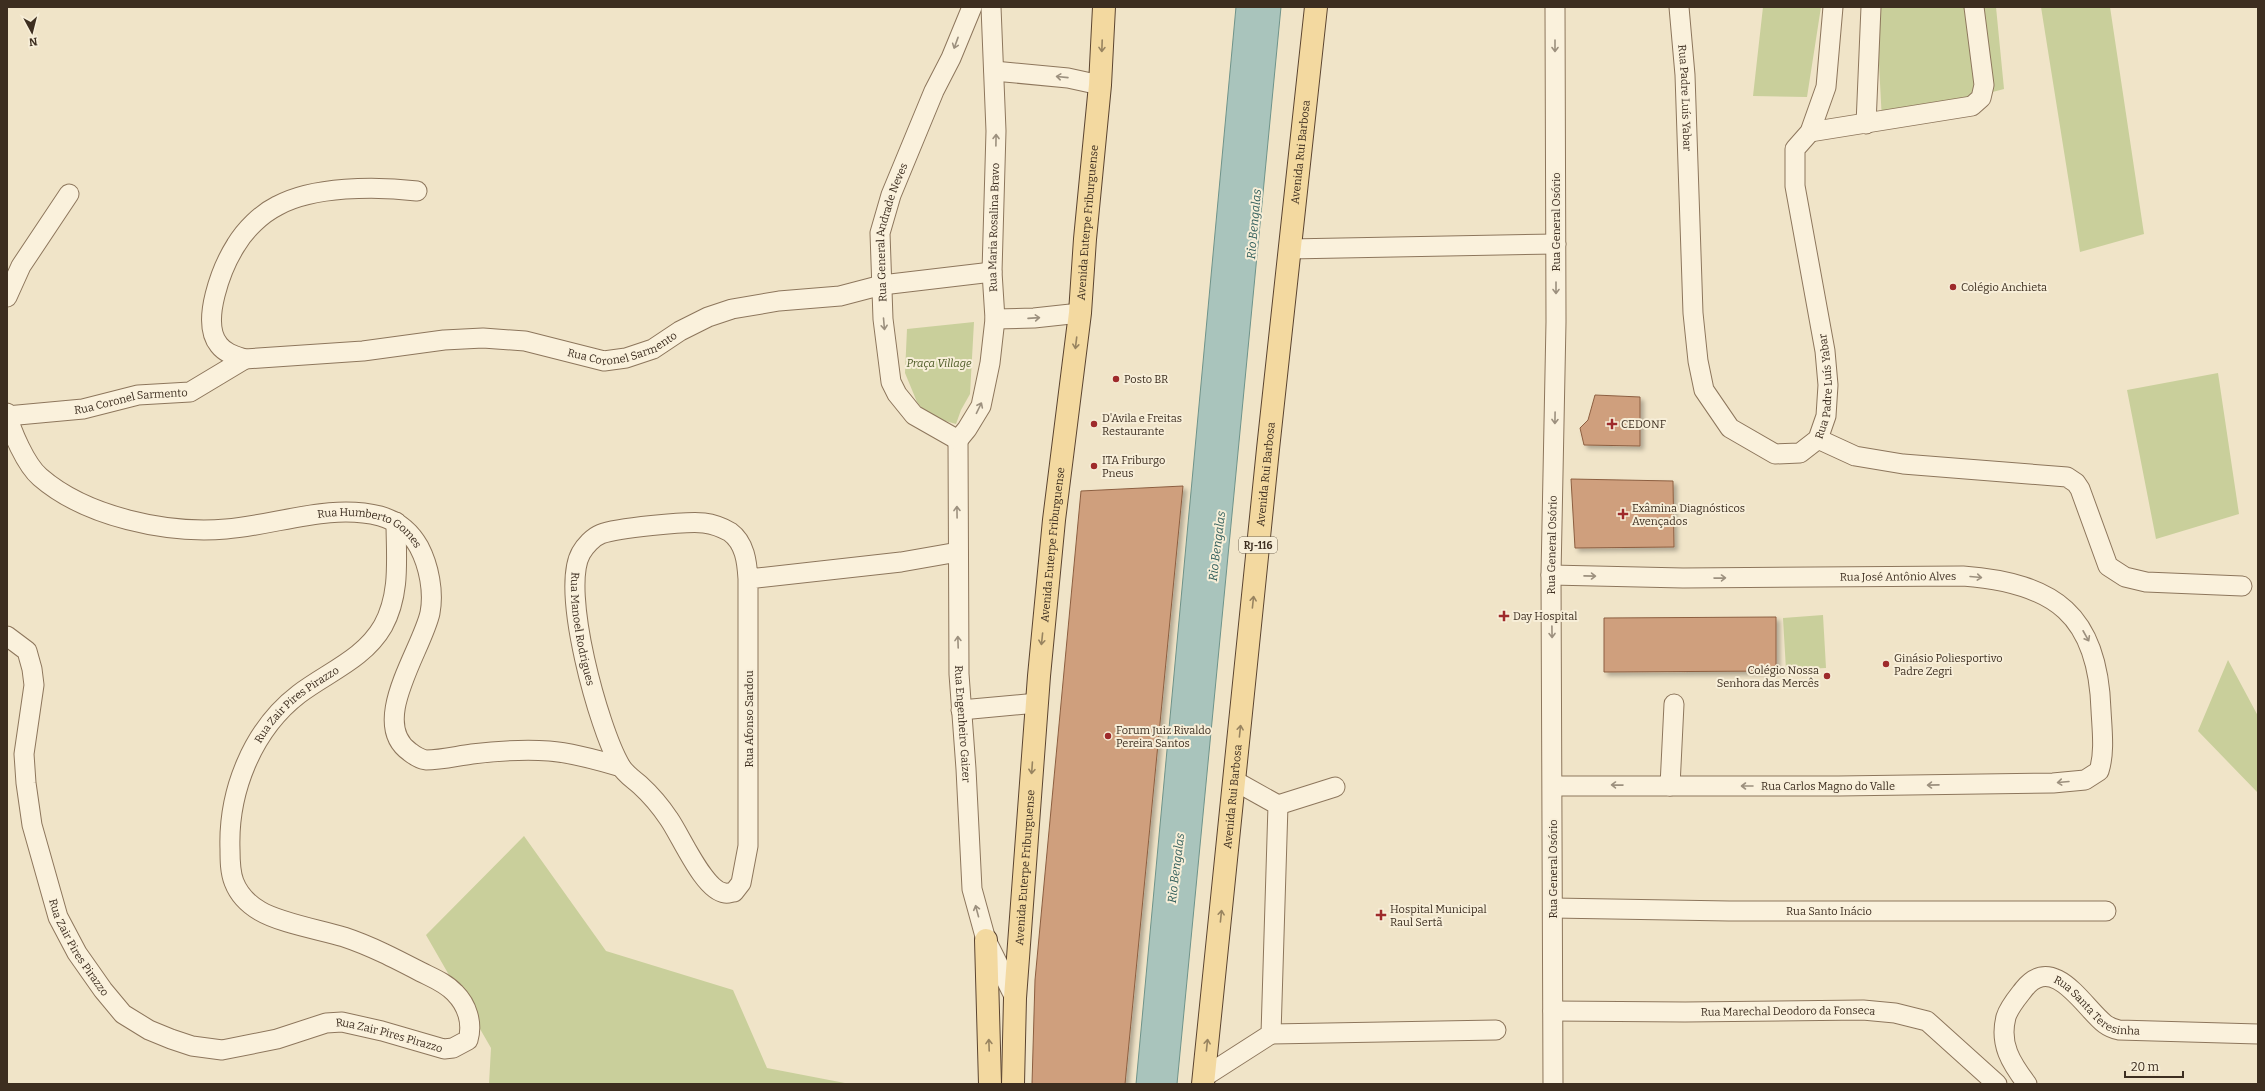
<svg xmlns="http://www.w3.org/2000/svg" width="2265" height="1091" font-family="Bitter,serif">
  <defs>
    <filter id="shadow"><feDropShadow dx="3.5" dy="3.5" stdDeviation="2" flood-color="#0004"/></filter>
  </defs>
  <rect width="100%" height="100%" fill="#f0e4c8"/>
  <path fill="#c9cf9b" d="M1763,7h58l-14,90 -54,-1z
    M1876,7h120l8,82 -122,32z
    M2041,7h69l34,227 -64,18z
    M974,322l-4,72 -9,16 -5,14 -28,-8 -11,-14 -12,-29 2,-44z
    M2218,373l21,141 -83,25 -29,-149z
    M1823,615l3,53 -40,2 -3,-52z
    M2228,660l30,56v77l-60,-62z
    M524,836l82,115 127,39 34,78 83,16h-361l2,-36 -65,-113z"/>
  <path fill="#a9c4bc" stroke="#6f938a" d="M1236,7h45l-104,1077h-41z"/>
  <path fill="#cf9f7d" stroke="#8d5f41" filter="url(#shadow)" d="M1595,395l45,2v49l-56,-1 -4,-17 8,-8z
    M1571,479l102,2 1,66 -99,1z
    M1183,486l-58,598h-93l3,-104 46,-489z
    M1776,617v54l-172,1v-54z"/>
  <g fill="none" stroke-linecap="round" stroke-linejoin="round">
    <g stroke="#8d765c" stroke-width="21">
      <g id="minor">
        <path id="s1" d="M1679,7l6,68 8,238 5,48 6,29 26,38 45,26 25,-1 18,-14 8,-23 2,-31 -3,-34 -30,-165v-37l15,-17 16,-45 7,-80"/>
        <path d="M994,71l74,7 32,7"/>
        <path d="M1866,124l5,-117"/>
        <path d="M1810,132l162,-26 9,-8 3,-13 -10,-78"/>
        <path id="s2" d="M417,191c-41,-5 -104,-5 -140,15 -16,8 -32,24 -41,39 -14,22 -36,77 -17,100 7,9 17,11 26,14l118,-8 81,-11 39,-2 42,3 79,20 22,-3 27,-9 27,-18 28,-14 24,-8 47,-8 61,-5 42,-11 110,-13"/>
        <path d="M1289,249l267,-5"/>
        <path d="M7,297l14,-31 48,-72"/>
        <path d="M995,319l39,-1 46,-5"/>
        <path id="s3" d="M7,413c4,18 19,52 33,64 46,40 127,57 186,52 51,-4 104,-26 154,-13 18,5 30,15 39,31 10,19 15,45 11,66 -8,37 -62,110 -20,139 5,4 10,7 16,8 15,0 31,-4 46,-6 25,-3 51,-5 77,-3 25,2 49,9 72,16"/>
        <path id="s4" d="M7,416l76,-7 55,-14 52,-3 55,-33"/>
        <path d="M1818,439l37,17 48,8 164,13 9,6 4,6 28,77 17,11 21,5 96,4"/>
        <path id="s5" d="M958,440l1,234 7,95 6,120 14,51 29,58"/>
        <path id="s6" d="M958,440l-44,-25 -17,-21 -6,-12 -8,-63 -3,-86 11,-38 43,-104 17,-33 21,-51"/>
        <path id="s7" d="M958,440l9,-11 14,-23 9,-43 5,-44 -3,-47 4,-141 -5,-124"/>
        <path id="s8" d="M1551,575l132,3 280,-2c92,7 135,39 138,134 1,20 4,42 -2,61l-14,9 -32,3 -214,3h-286"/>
        <path id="s9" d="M748,579c-1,-17 -3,-36 -18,-47 -7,-4 -18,-8 -26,-9 -17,-2 -88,5 -103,11 -8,3 -16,12 -20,19 -21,37 18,176 39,212 4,8 13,14 20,20 11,10 21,22 29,34 12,17 35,72 56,74 3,1 6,-1 9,-1l7,-9 7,-37v-267l153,-17 57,-10"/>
        <path id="s10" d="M7,636l20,15 5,18 2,16 -10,69 2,29 6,42 26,92 19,36 26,37 20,24 26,16 22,9 21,7 30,4 55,-11 49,-16 16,-1 40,9 62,18 9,-1 15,-8c5,-17 -1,-35 -13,-47 -9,-10 -22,-15 -34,-21 -25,-13 -50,-26 -77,-35 -23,-7 -64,-14 -84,-26 -12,-7 -21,-16 -26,-29 -4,-10 -4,-22 -4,-33 -2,-57 22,-119 69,-155 29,-22 65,-35 84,-68 18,-33 13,-69 13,-104"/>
        <path d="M961,710l76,-7"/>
        <path d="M1670,786l4,-82"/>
        <path d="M1278,805l57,-18"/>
        <path id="s11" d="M1553,908l176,3h377"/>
        <path id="s12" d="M1553,1011l132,1 178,-2 32,3 32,8 70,63"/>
        <path d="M1271,1034l225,-4"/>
        <path d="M1204,1077l67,-43 7,-229 -43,-24"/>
        <path id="s13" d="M1553,1084l-2,-509 5,-253 -1,-315"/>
        <path id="s14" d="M2027,1084c-16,-21 -28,-40 -21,-67 3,-10 11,-19 18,-28 30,-37 60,19 81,35 4,3 9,5 14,6l139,4"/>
      </g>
    </g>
    <g stroke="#5b4430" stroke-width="24">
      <g id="major">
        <path d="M986,940l4,144"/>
        <path id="s15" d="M1013,1084l2,-86 24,-322 15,-156 26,-207 5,-74 15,-154 4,-78"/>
        <path id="s16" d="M1203,1084l65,-635 48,-442"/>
      </g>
    </g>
    <use href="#minor" stroke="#faf1dc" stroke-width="19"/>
    <use href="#major" stroke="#f3d9a0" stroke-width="22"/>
  </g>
  <defs><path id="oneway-shaft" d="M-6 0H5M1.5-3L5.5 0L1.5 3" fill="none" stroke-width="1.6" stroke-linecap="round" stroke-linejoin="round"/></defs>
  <g stroke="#9c907e">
    <use href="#oneway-shaft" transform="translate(956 43) rotate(110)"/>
    <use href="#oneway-shaft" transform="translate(1555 46) rotate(90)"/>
    <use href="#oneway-shaft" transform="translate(1062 77) rotate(-174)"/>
    <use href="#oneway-shaft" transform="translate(996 140) rotate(-89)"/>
    <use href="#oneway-shaft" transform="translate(1556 288) rotate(90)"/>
    <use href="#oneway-shaft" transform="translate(1034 318) rotate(-4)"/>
    <use href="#oneway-shaft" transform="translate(884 324) rotate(85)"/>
    <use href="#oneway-shaft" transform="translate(979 408) rotate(-64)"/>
    <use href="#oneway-shaft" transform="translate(1555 418) rotate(91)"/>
    <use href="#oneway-shaft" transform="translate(957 512) rotate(-91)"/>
    <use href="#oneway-shaft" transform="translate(1590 576) rotate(1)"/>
    <use href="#oneway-shaft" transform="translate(1976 577) rotate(5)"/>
    <use href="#oneway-shaft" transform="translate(1720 578) rotate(-1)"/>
    <use href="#oneway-shaft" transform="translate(1552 632) rotate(89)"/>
    <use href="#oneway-shaft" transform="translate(2086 636) rotate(61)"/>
    <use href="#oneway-shaft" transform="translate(958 642) rotate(-92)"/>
    <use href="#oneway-shaft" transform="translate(2063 782) rotate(175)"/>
    <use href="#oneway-shaft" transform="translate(1617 785) rotate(-179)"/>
    <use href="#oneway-shaft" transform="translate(1933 785) rotate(179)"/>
    <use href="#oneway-shaft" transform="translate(1747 786) rotate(-180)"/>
    <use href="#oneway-shaft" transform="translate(977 911) rotate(-105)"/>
  </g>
  <g stroke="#988460">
    <use href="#oneway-shaft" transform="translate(1102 46) rotate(92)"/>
    <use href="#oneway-shaft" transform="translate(1076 343) rotate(97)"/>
    <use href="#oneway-shaft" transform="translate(1253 602) rotate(-84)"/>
    <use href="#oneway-shaft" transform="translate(1042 639) rotate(96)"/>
    <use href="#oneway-shaft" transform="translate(1240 731) rotate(-84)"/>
    <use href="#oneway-shaft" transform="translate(1032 768) rotate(94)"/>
    <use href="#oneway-shaft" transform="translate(1221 916) rotate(-84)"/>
    <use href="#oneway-shaft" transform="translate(989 1045) rotate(-92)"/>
    <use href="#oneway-shaft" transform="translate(1207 1045) rotate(-84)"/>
  </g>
  <g fill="#9e2a2b" stroke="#f7eed8" stroke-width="1.5">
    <circle cx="1953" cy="287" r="4"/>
    <circle cx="1116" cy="379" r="4"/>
    <circle cx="1094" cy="424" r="4"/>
    <path d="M1610 418h4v4h4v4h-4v4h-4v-4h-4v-4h4z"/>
    <circle cx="1094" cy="466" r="4"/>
    <path d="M1621 508h4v4h4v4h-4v4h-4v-4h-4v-4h4z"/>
    <path d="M1502 610h4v4h4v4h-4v4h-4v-4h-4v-4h4z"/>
    <circle cx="1886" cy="664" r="4"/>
    <circle cx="1827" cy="676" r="4"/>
    <circle cx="1108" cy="736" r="4"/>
    <path d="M1379 909h4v4h4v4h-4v4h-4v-4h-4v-4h4z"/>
  </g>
  <g text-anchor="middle" stroke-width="4" stroke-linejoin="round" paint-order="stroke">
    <rect fill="#f7eed8" stroke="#756857" stroke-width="1" x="1239" y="537" width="38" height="16" rx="3"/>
    <g font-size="10" font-weight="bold" fill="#3d2e20">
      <text x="1258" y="549">RJ-116</text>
    </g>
    <g font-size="11" fill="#3d2e20" stroke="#f7eed8">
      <text dy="4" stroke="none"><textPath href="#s1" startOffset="91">Rua Padre Luís Yabar</textPath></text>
      <text dy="4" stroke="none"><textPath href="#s16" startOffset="937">Avenida Rui Barbosa</textPath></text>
      <text transform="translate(1556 222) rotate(-90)" y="4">Rua General Osório</text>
      <text dy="4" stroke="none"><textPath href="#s15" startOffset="865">Avenida Euterpe Friburguense</textPath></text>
      <text dy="4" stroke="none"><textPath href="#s7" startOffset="221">Rua Maria Rosalina Bravo</textPath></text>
      <text dy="4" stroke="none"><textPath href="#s6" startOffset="243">Rua General Andrade Neves</textPath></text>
      <text dy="4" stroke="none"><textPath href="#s2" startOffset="719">Rua Coronel Sarmento</textPath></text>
      <text dy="4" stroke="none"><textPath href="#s1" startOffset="584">Rua Padre Luís Yabar</textPath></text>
      <text dy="4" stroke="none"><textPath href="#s4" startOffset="125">Rua Coronel Sarmento</textPath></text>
      <text dy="4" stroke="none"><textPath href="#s16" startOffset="613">Avenida Rui Barbosa</textPath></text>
      <text dy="4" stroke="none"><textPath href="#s3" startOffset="420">Rua Humberto Gomes</textPath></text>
      <text dy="4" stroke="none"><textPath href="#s15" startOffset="541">Avenida Euterpe Friburguense</textPath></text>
      <text dy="4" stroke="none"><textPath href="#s13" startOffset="539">Rua General Osório</textPath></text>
      <text dy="4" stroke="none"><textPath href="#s8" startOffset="347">Rua José Antônio Alves</textPath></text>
      <text dy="4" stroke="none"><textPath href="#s9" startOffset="289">Rua Manoel Rodrigues</textPath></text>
      <text dy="4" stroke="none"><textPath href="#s10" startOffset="1280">Rua Zair Pires Pirazzo</textPath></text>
      <text transform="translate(749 719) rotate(-90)" y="4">Rua Afonso Sardou</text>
      <text dy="4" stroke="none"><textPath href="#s5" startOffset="284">Rua Engenheiro Gaizer</textPath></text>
      <text x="1828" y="790">Rua Carlos Magno do Valle</text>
      <text dy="4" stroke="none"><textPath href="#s16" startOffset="289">Avenida Rui Barbosa</textPath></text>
      <text dy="4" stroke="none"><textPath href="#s15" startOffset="217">Avenida Euterpe Friburguense</textPath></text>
      <text transform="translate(1553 869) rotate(-90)" y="4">Rua General Osório</text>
      <text dy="4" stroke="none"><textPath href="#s11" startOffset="276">Rua Santo Inácio</textPath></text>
      <text dy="4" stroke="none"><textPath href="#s10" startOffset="333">Rua Zair Pires Pirazzo</textPath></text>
      <text dy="4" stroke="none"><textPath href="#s14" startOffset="194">Rua Santa Teresinha</textPath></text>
      <text dy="4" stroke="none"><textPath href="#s12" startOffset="235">Rua Marechal Deodoro da Fonseca</textPath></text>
      <text dy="4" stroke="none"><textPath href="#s10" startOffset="693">Rua Zair Pires Pirazzo</textPath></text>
    </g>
    <g font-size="11" fill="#3d2e20" stroke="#f7eed8" text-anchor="start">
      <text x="1961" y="291">Colégio Anchieta</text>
      <text x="1124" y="383">Posto BR</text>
      <text x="1102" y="422">D'Avila e Freitas<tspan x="1102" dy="13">Restaurante</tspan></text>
      <text x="1621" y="428">CEDONF</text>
      <text x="1102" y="464">ITA Friburgo<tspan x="1102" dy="13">Pneus</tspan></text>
      <text x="1632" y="512">Exâmina Diagnósticos<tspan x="1632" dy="13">Avençados</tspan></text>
      <text x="1513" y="620">Day Hospital</text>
      <text x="1894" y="662">Ginásio Poliesportivo<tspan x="1894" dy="13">Padre Zegri</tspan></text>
      <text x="1819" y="674" text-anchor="end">Colégio Nossa<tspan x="1819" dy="13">Senhora das Mercês</tspan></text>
      <text x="1116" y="734">Forum Juiz Rivaldo<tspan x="1116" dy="13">Pereira Santos</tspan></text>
      <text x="1390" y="913">Hospital Municipal<tspan x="1390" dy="13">Raul Sertã</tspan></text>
    </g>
    <g font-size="11" font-style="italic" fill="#4d5a26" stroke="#f7eed8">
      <text x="939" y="367">Praça Village</text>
    </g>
    <g font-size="12" font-style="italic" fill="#2f5d5a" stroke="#f7eed8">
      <text transform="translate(1254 224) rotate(-85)" y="4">Rio Bengalas</text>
      <text transform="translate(1217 546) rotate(-83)" y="4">Rio Bengalas</text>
      <text transform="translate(1176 868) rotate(-83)" y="4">Rio Bengalas</text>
    </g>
  </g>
  <rect width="2265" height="1091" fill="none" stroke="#3d2e20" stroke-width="16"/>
  <g transform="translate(32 32) rotate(173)" stroke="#f7eed8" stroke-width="3" paint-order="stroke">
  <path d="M0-3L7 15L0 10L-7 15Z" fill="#3d2e20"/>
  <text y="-6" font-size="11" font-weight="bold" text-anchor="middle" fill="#3d2e20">N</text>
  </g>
  <path d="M2125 1071v6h58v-6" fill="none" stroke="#3d2e20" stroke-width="2"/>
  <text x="2131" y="1071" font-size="12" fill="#3d2e20" stroke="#f7eed8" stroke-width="3" paint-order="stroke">20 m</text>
</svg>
